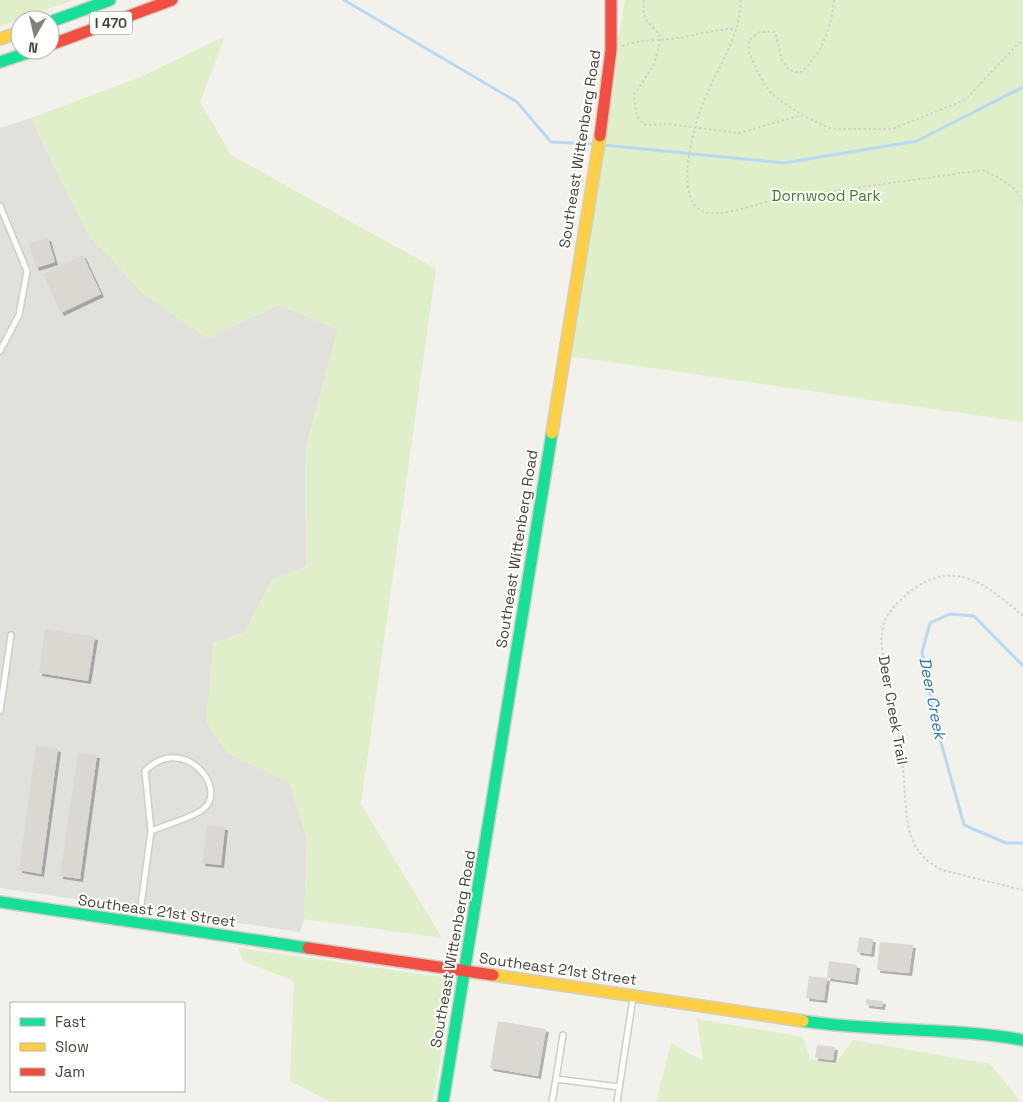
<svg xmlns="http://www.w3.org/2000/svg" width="1023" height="1102" font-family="'Space Grotesk',sans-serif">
  <defs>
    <filter id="shadow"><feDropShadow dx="3" dy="3" stdDeviation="0" flood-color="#0004"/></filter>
  </defs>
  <rect width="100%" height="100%" fill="#f2f1ec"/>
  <path fill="#e2e0da" d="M31,118l58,118 118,102 72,-33 59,24 -33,122 1,115 -34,14 -28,53 -31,10 13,109 64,31 17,57 -3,79 -4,13 -300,-44v-760z"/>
  <path fill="#deefc9" d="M0,0h73l-73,26z
    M625,0h398v422l-454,-66 47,-283 2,-33z
    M225,36l-25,66 31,53 205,114 -75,535 81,134 -138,-19 3,-79 -17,-57 -64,-31 -20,-30 7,-79 31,-10 28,-53 34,-14 -1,-115 33,-122 -59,-24 -72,33 -65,-45 -53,-57 -58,-118 110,-41z
    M238,948l216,31 -21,123h-102l-41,-21 4,-100 -51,-20z
    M697,1019l106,18 7,22 25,5 18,-24 137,24 31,38h-365l15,-59 32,18z"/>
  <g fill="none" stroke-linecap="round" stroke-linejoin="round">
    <path stroke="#b8d8f4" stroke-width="3" d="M344,0l173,102 34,40 43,2
      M603,145l181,18 133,-22 106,-54
      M1023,666l-49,-50 -24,-2 -20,9 -8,29 15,76 27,97 42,18h17"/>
  </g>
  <path fill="#dbd8d2" filter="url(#shadow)" d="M48,238l7,24 -19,6 -7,-25z
    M83,255l18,39 -40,19 -18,-39z
    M45,629l50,8 -7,44 -49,-8z
    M36,745l22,4 -17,125 -22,-4z
    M78,753l19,2 -17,124 -20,-3z
    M207,825l18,2 -4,38 -19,-2z
    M859,937l14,2 -2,15 -14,-2z
    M880,942l33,3 -4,28 -32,-3z
    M829,961l28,4 -2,17 -28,-4 -3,22 -18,-2 3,-22 18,2z
    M866,999l17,2 -1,6 -16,-2z
    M498,1021l48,8 -8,47 -48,-8z
    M817,1045l18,2 -2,13 -18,-2z"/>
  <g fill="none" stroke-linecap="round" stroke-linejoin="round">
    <g stroke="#cfcdc7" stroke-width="8">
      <path id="lane" d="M0,206l27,65 -8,44 -19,36
        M0,711l11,-76
        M139,920l12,-89 -6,-60c38,-39 86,19 57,39 -13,9 -37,15 -51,21
        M563,1035l-7,44 63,8
        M552,1102l4,-23
        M617,1102l16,-104"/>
    </g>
    <g stroke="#d2cfc2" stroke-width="14">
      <path id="fast" d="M50,22l60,-22
        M0,62l36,-12
        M0,902l308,46
        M803,1021c74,11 147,6 220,19
        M443,1102l109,-669"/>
    </g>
    <g stroke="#d2cfc2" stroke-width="14">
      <path id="slow" d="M0,39l20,-7
        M552,433l48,-297
        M493,975l310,46"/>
    </g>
    <g stroke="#d2cfc2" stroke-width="14">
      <path id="jam" d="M50,45l122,-45
        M600,136l11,-86v-50
        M308,948l185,27"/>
    </g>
    <path stroke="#d2d1ca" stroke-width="2" stroke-dasharray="2.5 2.5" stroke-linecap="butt" d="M644,0c-3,24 7,21 17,38l-7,27 -20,30 3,22 9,8 21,-1 72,9 63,-18
      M741,0c-1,10 -2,21 -5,30 -10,30 -29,57 -38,87 -7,23 -23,84 6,95 16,6 55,-9 73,-13l206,-29c16,8 33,15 40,33
      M834,0c-2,27 -13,55 -34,73l-11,-3 -7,-10 -7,-28h-15l-11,8v13l15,31 10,12 28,19 27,13 10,1h53l73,-29 53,-56 5,-3
      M622,46c18,-7 37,-5 55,-8 20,-3 38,-9 59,-9
      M1023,616c-37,-32 -70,-60 -116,-22 -10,9 -22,20 -24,33 -4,17 1,33 5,49 7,31 12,62 15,94 3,22 1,51 10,71 6,14 16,22 29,29l81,20"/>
    <use href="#lane" stroke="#fdfdfc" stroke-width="5"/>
    <use href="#fast" stroke="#16e098" stroke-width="11"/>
    <use href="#slow" stroke="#ffcf43" stroke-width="11"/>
    <use href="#jam" stroke="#f24e42" stroke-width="11"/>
  </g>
  <g text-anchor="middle" stroke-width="4" stroke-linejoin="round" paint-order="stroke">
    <rect fill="#fff" stroke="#807b72" stroke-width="1" x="90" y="11.5" width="42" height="23" rx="4"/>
    <g font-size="14" font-weight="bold" fill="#4a4336">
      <text x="111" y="28">I 470</text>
    </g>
    <g font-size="15" fill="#4a4336" stroke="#fff">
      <text transform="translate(580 149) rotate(-81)" y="5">Southeast Wittenberg Road</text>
      <text transform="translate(517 549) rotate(-81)" y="5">Southeast Wittenberg Road</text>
      <text transform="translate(893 710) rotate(80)" y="5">Deer Creek Trail</text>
      <text transform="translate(157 911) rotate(8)" y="5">Southeast 21st Street</text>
      <text transform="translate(453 949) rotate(-80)" y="5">Southeast Wittenberg Road</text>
      <text transform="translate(558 969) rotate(8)" y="5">Southeast 21st Street</text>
    </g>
    <g font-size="15" fill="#418322" stroke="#fff">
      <text x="826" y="201">Dornwood Park</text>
    </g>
    <g font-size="16" font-style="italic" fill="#2376c2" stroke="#fff">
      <text transform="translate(933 698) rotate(79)" y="6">Deer Creek</text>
    </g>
  </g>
  <rect x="10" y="1002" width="175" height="90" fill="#ffffff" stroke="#b7b4af"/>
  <rect x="20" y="1018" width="25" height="8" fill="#16e098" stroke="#b7b4af"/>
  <text x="55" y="1027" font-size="15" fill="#4a4336">Fast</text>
  <rect x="20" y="1043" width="25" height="8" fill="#ffcf43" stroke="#b7b4af"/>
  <text x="55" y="1052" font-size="15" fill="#4a4336">Slow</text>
  <rect x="20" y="1068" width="25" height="8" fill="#f24e42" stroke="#b7b4af"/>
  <text x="55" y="1077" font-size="15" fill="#4a4336">Jam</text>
  <g transform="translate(35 35) rotate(188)"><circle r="24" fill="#ffffff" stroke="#b7b4af"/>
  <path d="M0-4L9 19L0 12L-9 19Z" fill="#858076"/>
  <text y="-8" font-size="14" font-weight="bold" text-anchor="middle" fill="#4a4336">N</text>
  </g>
</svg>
